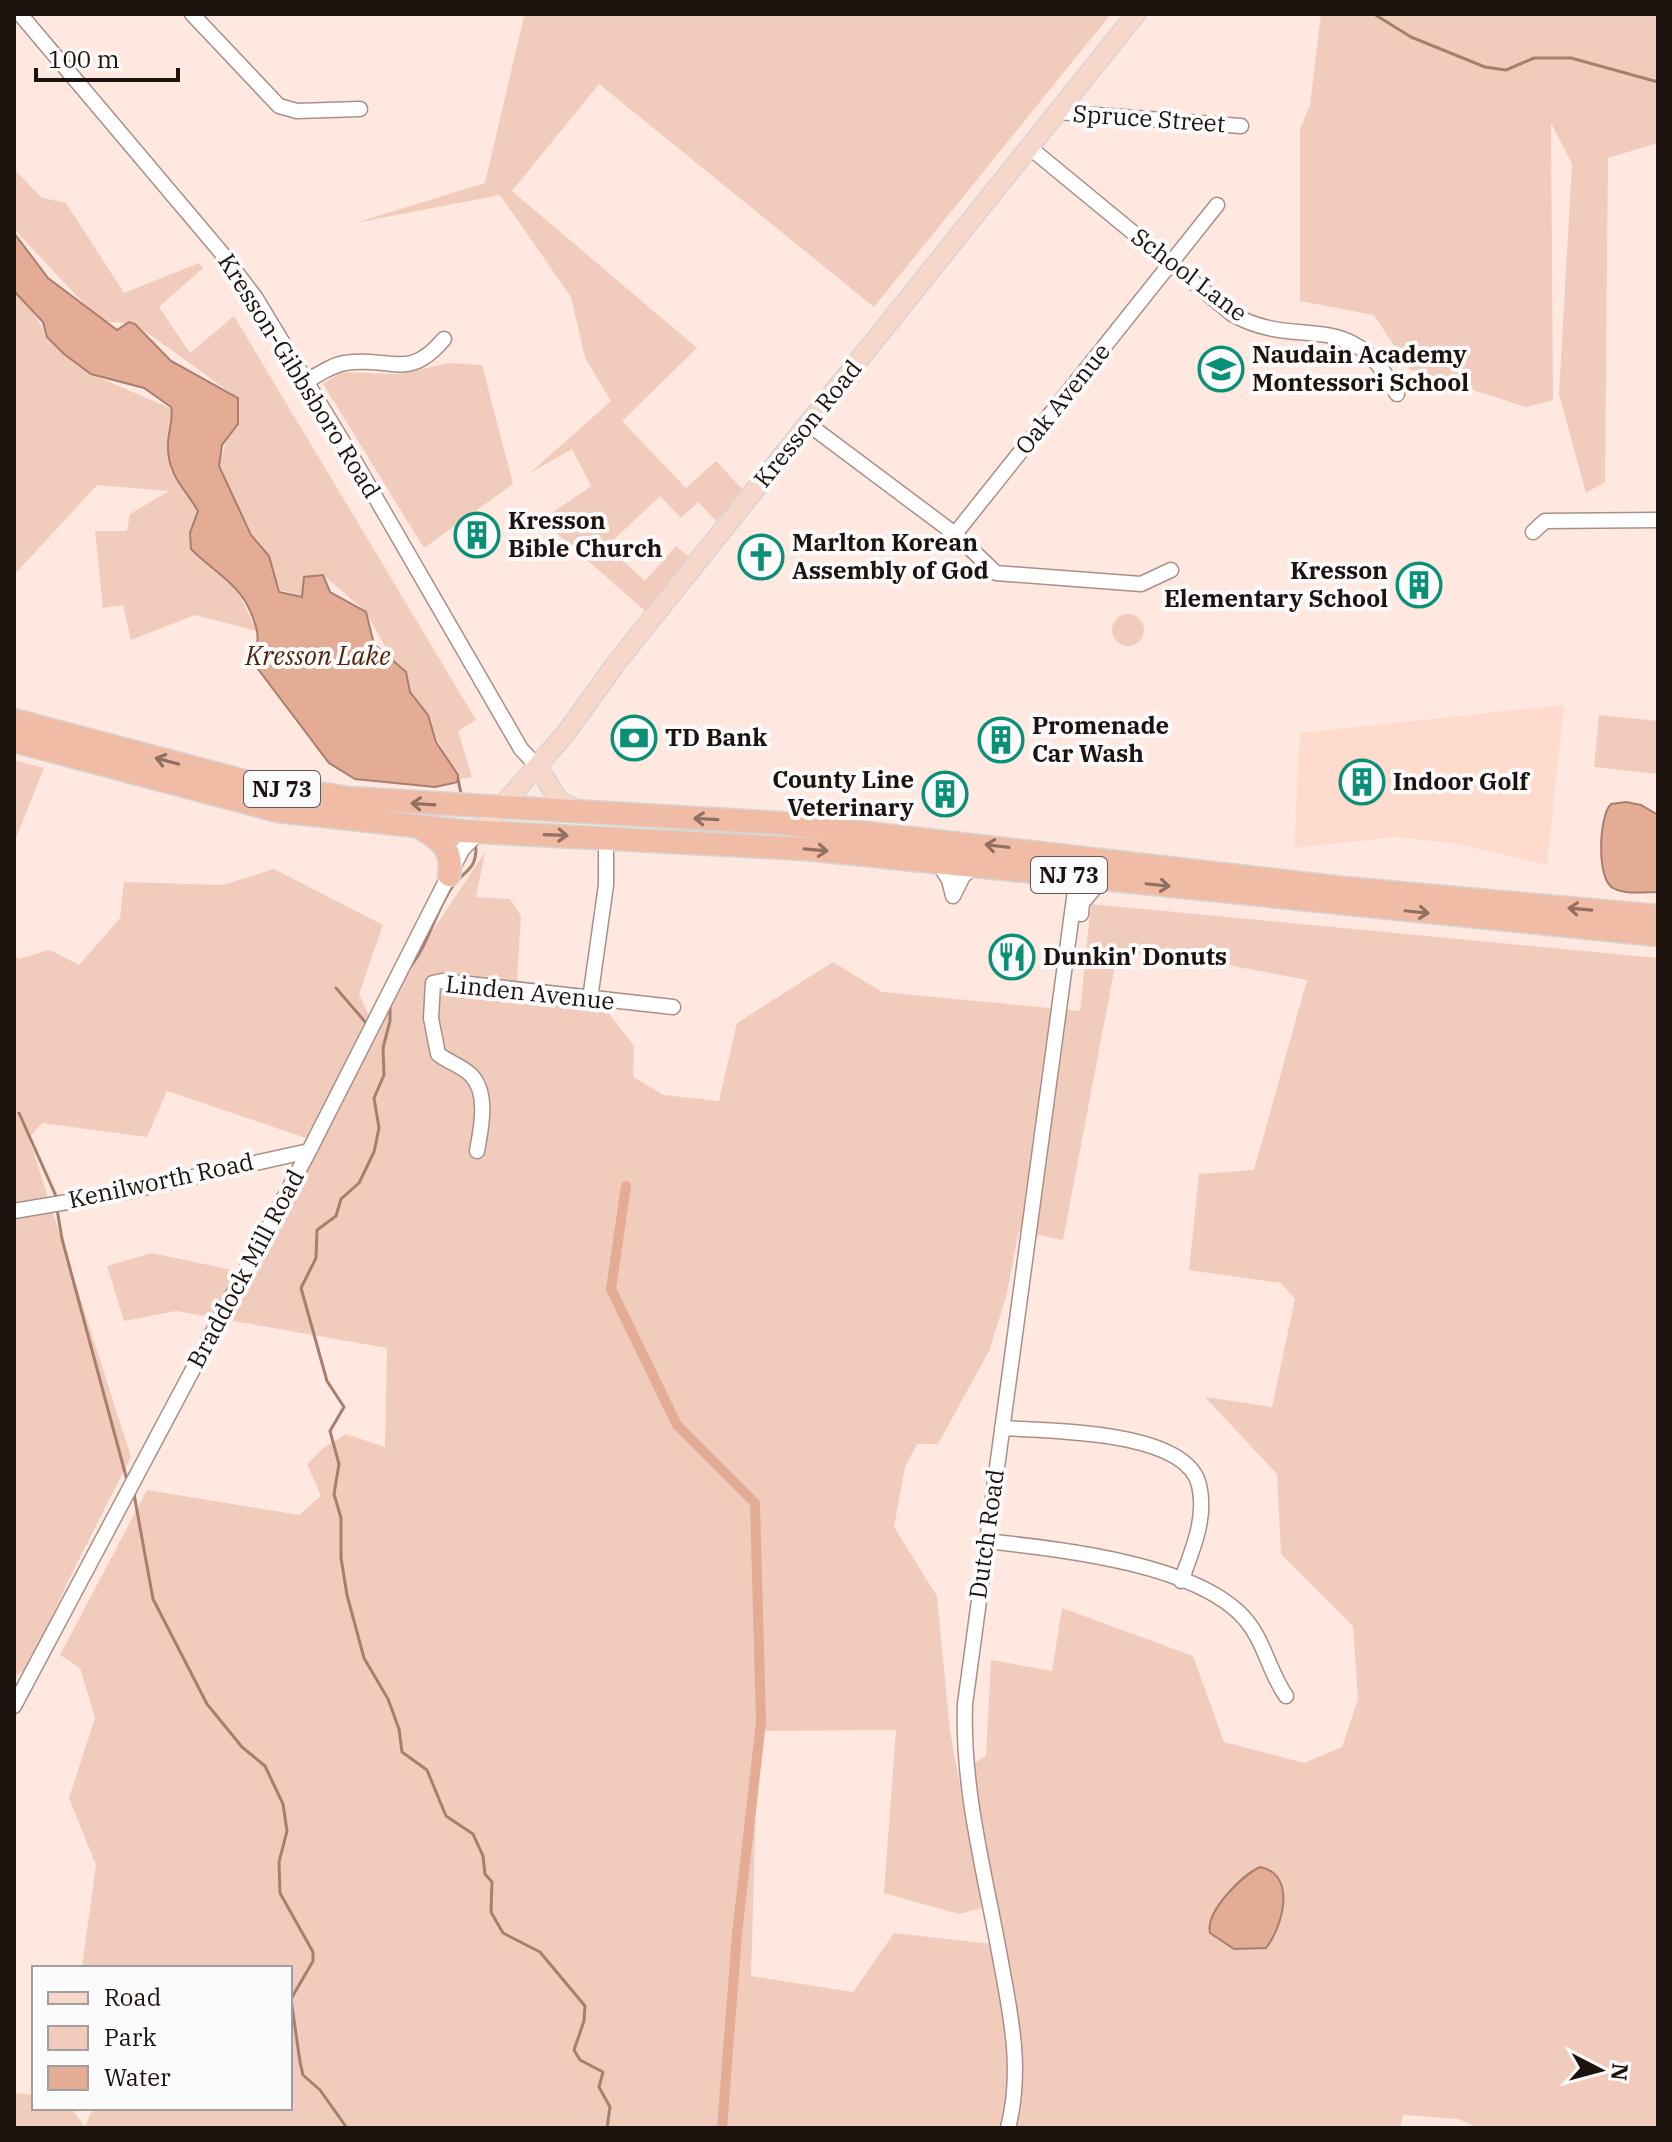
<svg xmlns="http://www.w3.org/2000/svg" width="1672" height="2142" font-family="'IBM Plex Serif',serif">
  <rect width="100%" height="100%" fill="#ffe8e0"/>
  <path fill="#ffdbcd" d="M1564,705l-17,160 -93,-22 -60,-6 -100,11 6,-115z"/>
  <path fill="#f1ccbd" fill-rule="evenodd" d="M519,14h592l-237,293 -275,-223 -87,107 185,157 -75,73 64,67 30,-27 30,32 -30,28 -18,-19 -17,16 -21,-22 -53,50 38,35 31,-35 17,14 -48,51 -103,-91 49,-34 -19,-37 -42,24 81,-72 -26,-43 -14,-61 -71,-102 -145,28 130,-40 39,-167z
    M1321,14h337v129l-50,15 -3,324 -19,11 -27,-99 13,-230 -21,-41 2,277 -27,7 -116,-37 -36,-55 -74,-14v-172l10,-24z
    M14,169l28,29 24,5 58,90 75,-30 4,5 -44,39 31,46 44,-37 242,404 -18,11 14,46 -13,2 -93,-167 -43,-37 -19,2 -2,19 -23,-6 -60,-124 19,-68 -103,-74 -35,-3 -86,-92z
    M14,281l31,51 46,42 81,35 -2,61 28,41 59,120 -62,-16 -64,25 -8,-35 -20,3 -8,-77h32l3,-17 39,-23 -72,-6 -83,90z
    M450,363l32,2 31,119 -89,64 -101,-164 18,-12 56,2z
    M1112 630a16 16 0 1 1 32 0a16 16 0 1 1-32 0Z
    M1599,715l59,6v53l-64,-7z
    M14,760l30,8 -30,75z
    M485,852l-9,45 34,2 11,17 -5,78 88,13 30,39 -1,31 31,18 55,6 18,-78 96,-61 49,30 198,19 11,-107 567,54v1170h-179l-21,-9 -55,-4 -3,13h-1386v-35l20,2v13h37l14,19 8,-19h197v-140l-208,-1 14,-102 -27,-67 26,-80 -15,-50 -20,-13 87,-165 152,25 22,-19 -14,-32 15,-15 24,-15 39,13 2,-99 -211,-37 -52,10 -17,-55 45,-13 94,20 69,-132 -148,-50 -20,46 -105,-14 -13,15 102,319 -63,124 -37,84 -17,12v-722l5,4 31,-9 29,15 41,-47 4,-36 99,3 51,-16 109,56 -24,69 13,28zM1149,950l158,30 -53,190 -55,4 -10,96 92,13 14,16 -23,108 -67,-10 72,77 4,80 72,72 5,73 -16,48 -38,16 -80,-21 -31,-86 -131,-48 -10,63 -61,-11 -5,96 -15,9 21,179 -98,-11 -41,59 -102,-16 7,-245 138,-1 -12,163 75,21 23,-6 -32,-177 -13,-135 -43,-69 11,-60 12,-23h21l51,-93 17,-54 13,-66 44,9 52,-274z"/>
  <path fill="#e4ac95" stroke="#a87e6d" stroke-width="2" d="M14,233l34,45 69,52 12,-8 6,2 36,37 67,37v26l-16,21 -3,21 32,69 18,21 10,36 23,5 2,-20 19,-2 7,17 36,20 8,32 32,28 4,20 18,23 8,27 22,33v7l-23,5 -80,-8 -26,-16 -71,-94c-6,-15 2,-24 -1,-38 -11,-46 -37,-53 -66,-82l-1,-16 8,-22c-14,-24 -31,-36 -30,-67 0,-12 6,-26 3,-37l-27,-19 -53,-14 -27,-20 -17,-17 -4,-15 -29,-31z
    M1626,802l15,3 17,10v77c-13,0 -33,3 -45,-4 -17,-9 -14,-73 -2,-84z
    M1260,1867c38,8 22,61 6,81l-32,1 -24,-16c-5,-21 31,-57 50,-66z"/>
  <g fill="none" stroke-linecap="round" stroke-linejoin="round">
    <path stroke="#a87e6d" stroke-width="3" d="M1374,14l37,23 74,30 21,3 28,-12h37l87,24
      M458,779l3,15
      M410,967c19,-23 28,-63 45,-84 11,-13 21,-14 21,-35
      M336,988l31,36
      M390,1005v16l-7,27 1,27 -10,23 5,30 -5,24 -15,31 -18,16 -5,17 -19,14 -1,28 -15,30 26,93 17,26 -14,24 9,33 -5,30 7,24v40l6,37 17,63 24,41 11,30 3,23 25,18 19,46 27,18 10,22 2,18 7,8 -1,30 12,21 37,19 45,54 -1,15 -10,29 6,10 23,12 -4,15 11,20 -3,21
      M19,1113l37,83
      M57,1209l5,30 65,241
      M134,1494l19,105 54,105 35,43 23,19 18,38 4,27 -8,31 1,31 33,59v9l-22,38 9,63 3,13 17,15 27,38"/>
    <path stroke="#e4ac95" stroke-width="10" d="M626,1186l-15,103 66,136 78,78 6,219 -24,212 -15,194"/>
    <g stroke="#a99086" stroke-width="17">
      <path id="minor" d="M20,14l200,237 35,46 100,165 166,287 17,18
        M192,14l87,92 18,5 63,-2
        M1057,112l184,14
        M1029,147l203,167c69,39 118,-11 165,80
        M305,382c13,-7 26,-17 40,-19 45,-8 62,20 99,-24
        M808,424l147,110 41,39 145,11 30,-14
        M1533,532l12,-11 113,-1
        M955,534l262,-329
        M938,862l11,18 4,16 10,-20 12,-10
        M1081,914l1,-11 20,-24
        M590,999l16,-114v-47
        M477,1151c4,-22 12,-58 -6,-76 -9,-9 -23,-13 -33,-21l-7,-36 2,-35 9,-2 231,26
        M14,1211l107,-18 188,-42
        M1002,1428c47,3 184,2 197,57 8,33 -7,66 -18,96
        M986,1541c71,8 212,22 260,79 19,23 23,52 40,76
        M14,1706l295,-555 140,-276 13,-25 16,-17
        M1008,2128c16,-62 1,-120 -10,-182 -15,-80 -36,-160 -33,-242l112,-828"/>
    </g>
    <g stroke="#d6d5d4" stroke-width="21">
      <path id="major" d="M538,767l21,34 18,9
        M478,833l88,-100 51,-71 519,-648"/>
    </g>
    <g stroke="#d6d5d4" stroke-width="25">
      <path id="highway" d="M14,720l230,61 104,17 431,25 564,65 315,28
        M14,741l264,70 183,20 345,18 852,86
        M421,828c19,12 33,22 28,47"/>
    </g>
    <use href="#minor" stroke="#fff" stroke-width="14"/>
    <use href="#major" stroke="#f7d7ca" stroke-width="18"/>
    <use href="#highway" stroke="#f1bca6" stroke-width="22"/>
  </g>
  <defs><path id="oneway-shaft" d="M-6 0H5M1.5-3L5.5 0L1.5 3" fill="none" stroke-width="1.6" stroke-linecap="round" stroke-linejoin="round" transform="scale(2)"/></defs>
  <g stroke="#917062">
    <use href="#oneway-shaft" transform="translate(167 761) rotate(-165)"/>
    <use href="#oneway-shaft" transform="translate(423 804) rotate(-176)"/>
    <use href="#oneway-shaft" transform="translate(706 819) rotate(-177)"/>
    <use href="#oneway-shaft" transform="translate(556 835) rotate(2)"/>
    <use href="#oneway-shaft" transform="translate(997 846) rotate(-173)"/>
    <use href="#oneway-shaft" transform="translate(816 850) rotate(5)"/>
    <use href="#oneway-shaft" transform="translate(1158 885) rotate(6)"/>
    <use href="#oneway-shaft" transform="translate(1580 909) rotate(-175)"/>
    <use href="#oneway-shaft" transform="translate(1417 912) rotate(6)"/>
  </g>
  <defs>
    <g id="school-ring" transform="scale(2.3)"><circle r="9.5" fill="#fbfbfb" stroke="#0b9078" stroke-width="1.5"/><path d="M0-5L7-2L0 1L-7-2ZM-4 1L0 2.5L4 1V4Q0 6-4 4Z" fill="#0b9078"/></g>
    <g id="building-ring" transform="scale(2.3)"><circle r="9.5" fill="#fbfbfb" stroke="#0b9078" stroke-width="1.5"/><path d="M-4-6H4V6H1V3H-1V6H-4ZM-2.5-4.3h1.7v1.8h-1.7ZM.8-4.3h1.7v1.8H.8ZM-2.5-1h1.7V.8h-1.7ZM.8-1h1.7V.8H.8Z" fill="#0b9078"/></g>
    <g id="church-ring" transform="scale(2.3)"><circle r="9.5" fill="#fbfbfb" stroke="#0b9078" stroke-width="1.5"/><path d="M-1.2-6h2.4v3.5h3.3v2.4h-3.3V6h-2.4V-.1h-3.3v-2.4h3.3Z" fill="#0b9078"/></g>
    <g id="bank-ring" transform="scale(2.3)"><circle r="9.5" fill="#fbfbfb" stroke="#0b9078" stroke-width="1.5"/><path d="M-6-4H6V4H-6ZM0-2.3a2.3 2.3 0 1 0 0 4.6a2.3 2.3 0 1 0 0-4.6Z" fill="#0b9078"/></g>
    <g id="restaurant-ring" transform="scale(2.3)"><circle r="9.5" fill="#fbfbfb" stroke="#0b9078" stroke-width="1.5"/><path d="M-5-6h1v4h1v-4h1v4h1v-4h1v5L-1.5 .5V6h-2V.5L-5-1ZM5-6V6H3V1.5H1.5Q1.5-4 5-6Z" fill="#0b9078"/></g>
  </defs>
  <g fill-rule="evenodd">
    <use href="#school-ring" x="1221" y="369"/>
    <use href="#building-ring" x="477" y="535"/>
    <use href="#church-ring" x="761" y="557"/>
    <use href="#building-ring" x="1419" y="585"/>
    <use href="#bank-ring" x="634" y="738"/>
    <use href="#building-ring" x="1001" y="740"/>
    <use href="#building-ring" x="1362" y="782"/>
    <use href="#building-ring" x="945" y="794"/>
    <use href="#restaurant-ring" x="1012" y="957"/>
  </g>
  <g text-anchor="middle" stroke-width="8" stroke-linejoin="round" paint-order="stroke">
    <g fill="#fbfbfb" stroke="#5f5956" stroke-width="2">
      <rect x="244" y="771" width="76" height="36" rx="6"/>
      <rect x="1031" y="857" width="76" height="36" rx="6"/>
    </g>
    <g font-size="22" font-weight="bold" fill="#1c130f">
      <text x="282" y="797">NJ 73</text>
      <text x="1069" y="883">NJ 73</text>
    </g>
    <g font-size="24" fill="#1c130f" stroke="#fbfbfb">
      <text transform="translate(1149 119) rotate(4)" y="8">Spruce Street</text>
      <text transform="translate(1189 275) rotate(37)" y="8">School Lane</text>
      <text transform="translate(299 376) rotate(58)" y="8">Kresson-Gibbsboro Road</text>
      <text transform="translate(1063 399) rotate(-51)" y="8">Oak Avenue</text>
      <text transform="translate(808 424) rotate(-51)" y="8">Kresson Road</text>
      <text transform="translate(530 993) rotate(6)" y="8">Linden Avenue</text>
      <text transform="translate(161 1181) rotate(-12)" y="8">Kenilworth Road</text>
      <text transform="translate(246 1269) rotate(-62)" y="8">Braddock Mill Road</text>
      <text transform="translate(987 1534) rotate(-82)" y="8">Dutch Road</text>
    </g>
    <g font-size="24" font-weight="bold" fill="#1c130f" stroke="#fbfbfb" text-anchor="start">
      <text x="1252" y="363">Naudain Academy<tspan x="1252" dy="28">Montessori School</tspan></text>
      <text x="508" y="529">Kresson<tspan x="508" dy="28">Bible Church</tspan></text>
      <text x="792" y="551">Marlton Korean<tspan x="792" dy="28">Assembly of God</tspan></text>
      <text x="1388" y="579" text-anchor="end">Kresson<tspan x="1388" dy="28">Elementary School</tspan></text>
      <text x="1032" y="734">Promenade<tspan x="1032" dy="28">Car Wash</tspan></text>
      <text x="665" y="746">TD Bank</text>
      <text x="914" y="788" text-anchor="end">County Line<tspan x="914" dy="28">Veterinary</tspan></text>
      <text x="1393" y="790">Indoor Golf</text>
      <text x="1043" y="965">Dunkin' Donuts</text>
    </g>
    <g font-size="26" font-style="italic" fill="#542109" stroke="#fbfbfb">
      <text x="318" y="665">Kresson Lake</text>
    </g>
  </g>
  <rect width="1672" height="2142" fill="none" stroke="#1c130f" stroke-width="32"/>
  <rect x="32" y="1966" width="260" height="144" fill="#fbfbfb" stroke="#a29e9d" stroke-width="2"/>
  <rect x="48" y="1992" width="40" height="12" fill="#f7d7ca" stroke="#a29e9d" stroke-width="2"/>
  <text x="104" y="2006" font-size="24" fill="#1c130f">Road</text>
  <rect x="48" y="2026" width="40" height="24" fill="#f1ccbd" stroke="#a29e9d" stroke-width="2"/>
  <text x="104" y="2046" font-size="24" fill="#1c130f">Park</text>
  <rect x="48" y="2066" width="40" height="24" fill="#e4ac95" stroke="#a29e9d" stroke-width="2"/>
  <text x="104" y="2086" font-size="24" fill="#1c130f">Water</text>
  <g transform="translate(1600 2070) rotate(96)" stroke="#fbfbfb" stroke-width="6" paint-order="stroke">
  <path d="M0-6L14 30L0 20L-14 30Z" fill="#1c130f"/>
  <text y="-12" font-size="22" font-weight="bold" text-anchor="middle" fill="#1c130f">N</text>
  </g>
  <path d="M36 68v12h142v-12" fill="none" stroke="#1c130f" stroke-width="4"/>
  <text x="48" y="68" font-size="24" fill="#1c130f" stroke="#fbfbfb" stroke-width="6" paint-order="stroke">100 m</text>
</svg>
